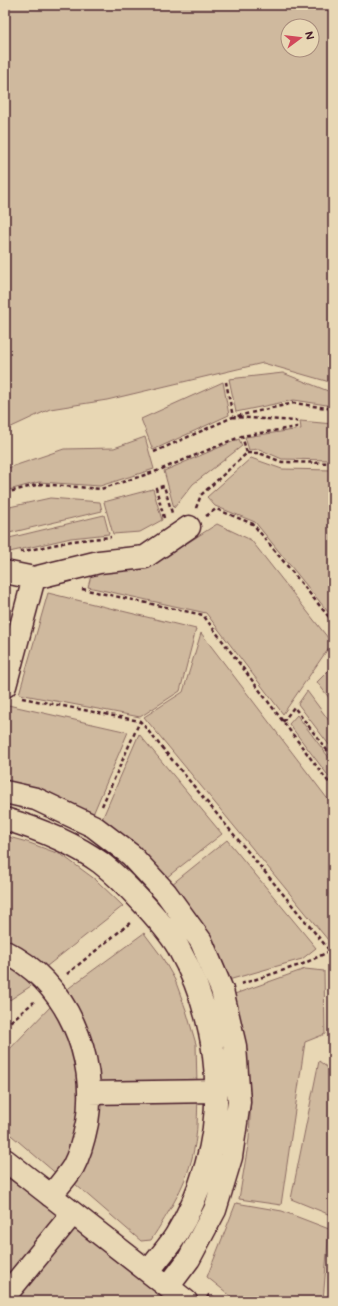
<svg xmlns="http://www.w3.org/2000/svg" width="338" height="1306" font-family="Mali,sans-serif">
  <rect width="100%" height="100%" fill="#e8d7b4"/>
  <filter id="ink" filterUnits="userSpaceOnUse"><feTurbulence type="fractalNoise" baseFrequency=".025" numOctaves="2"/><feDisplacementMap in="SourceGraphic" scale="8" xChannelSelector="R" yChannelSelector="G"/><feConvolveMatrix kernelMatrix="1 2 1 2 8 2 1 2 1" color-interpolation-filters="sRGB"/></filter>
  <g filter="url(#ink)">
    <path fill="#cfb99e" stroke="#8c6c64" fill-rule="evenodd" d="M5,5h328v378l-70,-20 -156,37 -57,9 -45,21zM288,26h24v24h-24z
      M283,373l50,20v13l-39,-6 -58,12 -7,-33z
      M223,382l6,33 -76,35 -12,-31z
      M300,421l33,3v36l-51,-1 -23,-10 -10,1 -4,-13 56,-8z
      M145,437l9,32 -54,17 -61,-4 -34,9v-22l59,-20 50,-1z
      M239,439l3,7 -49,38 -19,24 -10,-37z
      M251,458l31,11 51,1v148l-78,-96 -40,-16 -8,-9z
      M153,489l9,31 -22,12 -27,2 -9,-32z
      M50,498l50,4 2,9 -97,23v-26z
      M104,515l5,19 -38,4 -66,15v-14z
      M217,524l34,16 81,103 -49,71 -77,-101 -118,-26 4,-15 56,-4z
      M48,593l148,36 -16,62 -40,26 -121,-23z
      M201,633l132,173v140l-189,-229 39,-25z
      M333,666v37l-16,-21z
      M307,691l26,35v24l-35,-46z
      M8,705l120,27 -37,87 -86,-34v-68z
      M297,715l36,48v19l-44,-58z
      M139,734l83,100 -60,47 -62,-57z
      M5,836l22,6 35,13 34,25 27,26 -81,64 -37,-27z
      M227,840l89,108 -14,11 -77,22 -58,-93z
      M144,933l18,24 13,23 11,30 10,34 1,41h-100l-35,-92z
      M5,960l29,24 -29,19z
      M305,969l19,2 1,63 -20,8 -24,163 -42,-6 10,-60 2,-43 -7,-20 -15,-80z
      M52,1005l16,21 10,38 2,58 -21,54 -54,-46v-76z
      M319,1061l14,11v144l-42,-17z
      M198,1097c-1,17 0,35 -4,52 -6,33 -25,63 -43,91l-10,1 -66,-57 12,-21 9,-27 4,-37z
      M5,1176l54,39 -54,67z
      M236,1203l46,8 47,18 -6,72h-86l-30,-24z
      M75,1226l103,75h-162z"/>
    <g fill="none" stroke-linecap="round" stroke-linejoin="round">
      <g stroke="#4a1f2b" stroke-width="25">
        <path id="minor" d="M5,572l29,6
          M5,686l29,-108 65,-16 46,-5 44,-30
          M5,792l31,7 57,27 38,29 35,38 35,48 21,49 13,56 4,56 -8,55 -16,53 -26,49 -21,28
          M5,819c34,10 67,23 96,44 14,11 27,24 39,37 13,14 28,30 38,47 37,66 49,146 28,219 -7,24 -17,48 -30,69 -8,13 -19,24 -27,36
          M5,952c62,30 93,105 82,171 -3,15 -7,31 -14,44 -6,10 -15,19 -22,29
          M89,1093l128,-2
          M5,1160l181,141
          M5,1296l68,-83"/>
      </g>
      <path stroke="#4a1f2b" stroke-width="2.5" stroke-dasharray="4 3" stroke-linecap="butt" d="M154,452l79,-35 61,-14 39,6
        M247,453h12l23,9 51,1
        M5,493l35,-9 61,5 56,-18 85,-35
        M196,508l5,-13 46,-42 -5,-17 55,-9v-6l-64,-4 -7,-35
        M206,516l10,-7 37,15 80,98
        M164,518l-8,-30 8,-2 8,27
        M20,552l52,-11 39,-4
        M82,589l121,26 130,173
        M22,698l118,23 190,230 3,87
        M283,722l11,-15 39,51
        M102,806l38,-85
        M67,974l64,-52
        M241,984l62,-20 27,-13
        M5,1026l29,-24
        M5,1040v1
        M207,1298l2,-3 11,6"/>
      <use href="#minor" stroke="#e8d7b4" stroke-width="22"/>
    </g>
  </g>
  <rect width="338" height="1306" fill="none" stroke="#e8d7b4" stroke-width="20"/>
  <rect x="10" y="10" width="318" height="1286" fill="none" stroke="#4a1f2b" stroke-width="1.5" filter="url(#ink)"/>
  <g transform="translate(300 38) rotate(75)"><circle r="19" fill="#e8d7b4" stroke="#a98d7d"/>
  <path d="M0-3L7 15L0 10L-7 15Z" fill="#d1495b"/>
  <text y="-6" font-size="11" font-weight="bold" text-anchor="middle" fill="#4a1f2b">N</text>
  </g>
</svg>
